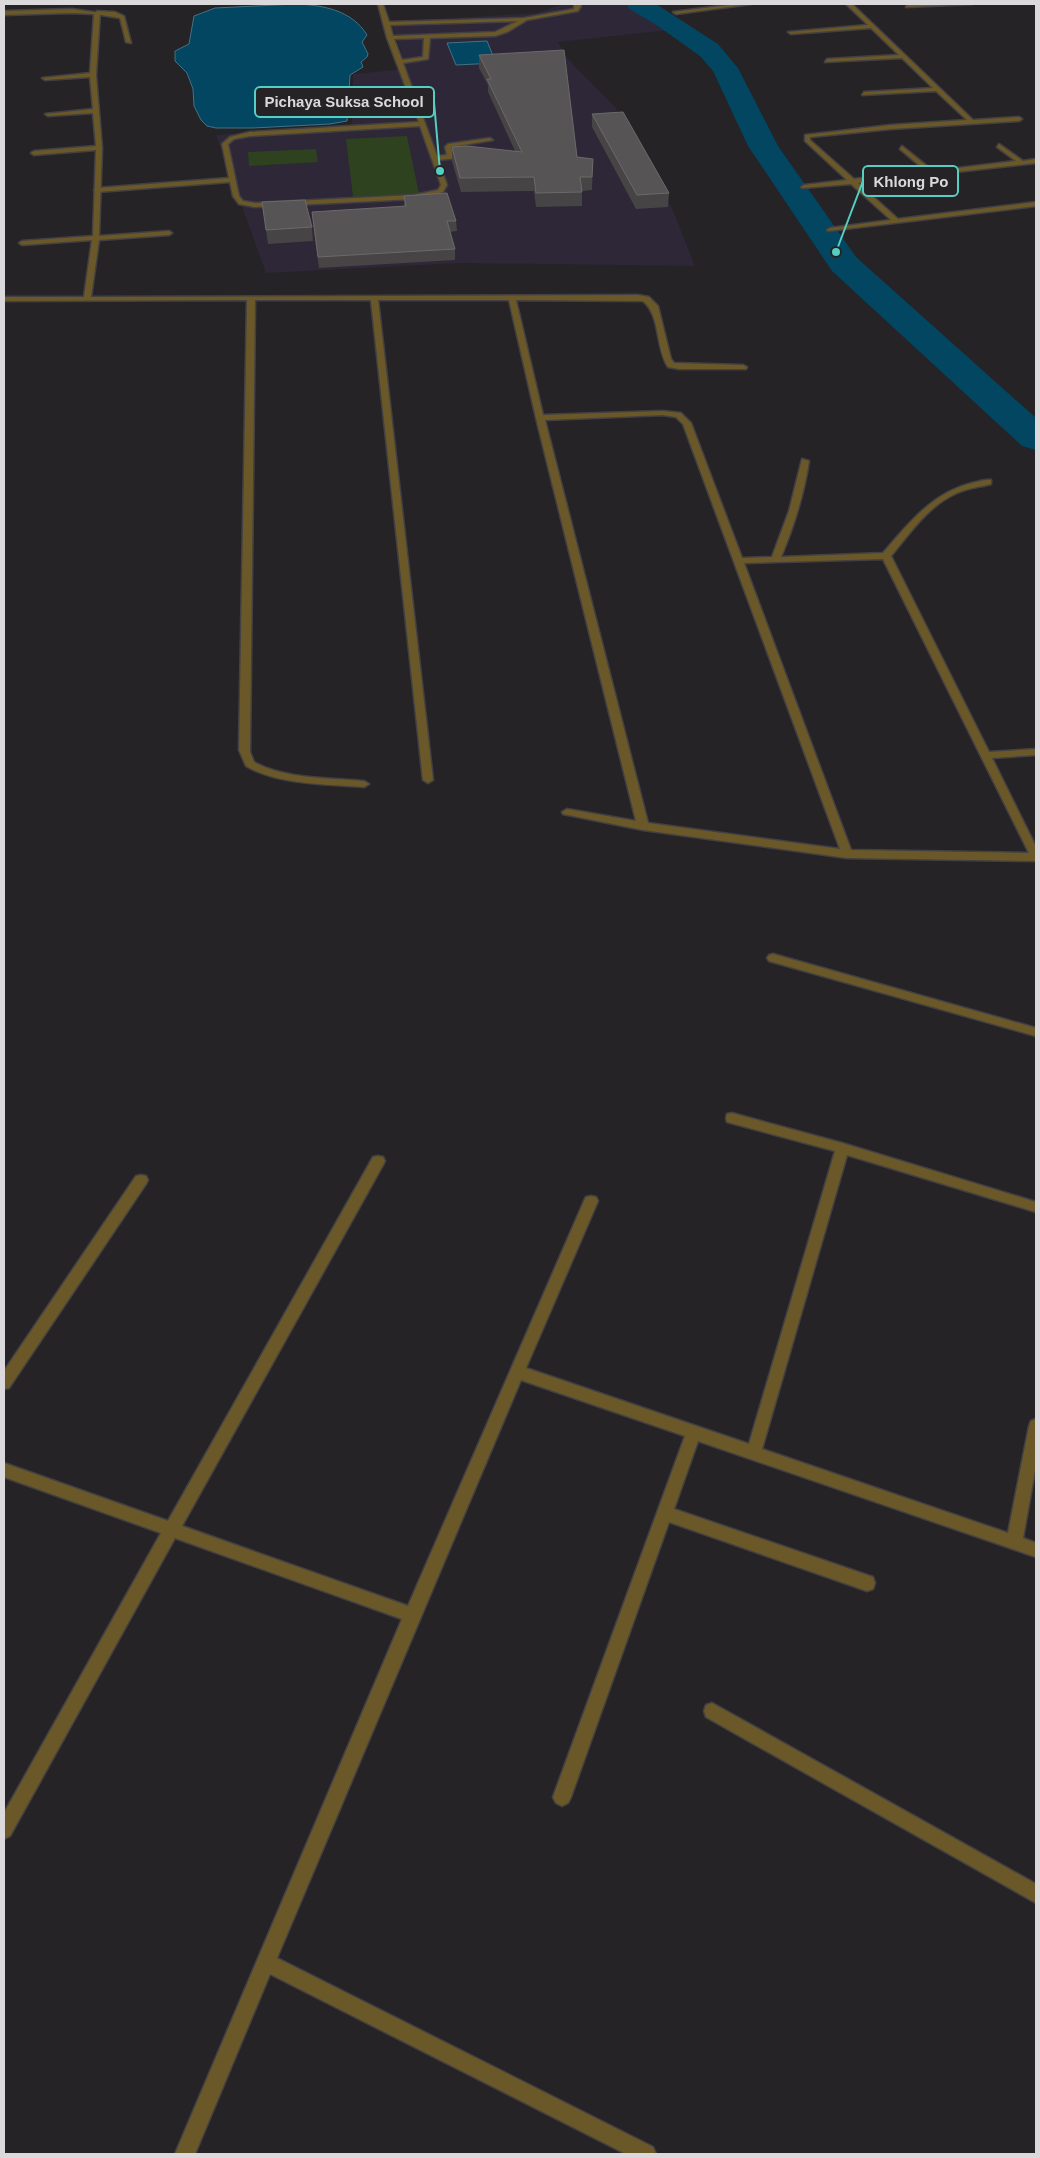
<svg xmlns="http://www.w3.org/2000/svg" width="1040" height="2158" font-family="Helvetica,sans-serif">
  <rect width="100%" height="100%" fill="#252325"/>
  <path fill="#2d2737" d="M563,4h73l43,25 -121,13 10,17 47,48 57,101 23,58 -234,-3 -195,10 -50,-138 136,-11 1,-50 54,-5 -16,-47 145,-9z"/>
  <path fill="#2e421f" d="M407,136l12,58 -66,3 -7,-58z
    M316,149l2,13 -69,4 -1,-14z"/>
  <path fill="#024661" stroke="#437286" d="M296,4c26,1 56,6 71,31l-5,7 6,12 -1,3 -6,5 2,5 -13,8 -3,46 -17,3 -77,4h-37l-9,-2 -6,-6 -7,-14 -1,-17 -6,-16 -12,-12v-10l14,-7 5,-28 21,-8z
    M487,41l9,22 -40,2 -9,-22z"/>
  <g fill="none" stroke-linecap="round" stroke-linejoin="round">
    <path fill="#024661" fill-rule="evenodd" d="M626,4h30l62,40 20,24 40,78 78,111 180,161v32l-14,-4 -190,-175 -84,-125 -35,-75 -13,-15 -45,-32 -26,-15z"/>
    <g stroke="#424042" stroke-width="3">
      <path id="service" d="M378,4h5l6,18 135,-4 50,-9v-5h5l2,2 -3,5 -51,9 -20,12 -12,4 -65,2 -2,21 -25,4 34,93 10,-1 -2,-8 3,-3 42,-6 3,2 -42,7 3,8 14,-1 2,3 -32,3 9,25 -4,7 -29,7 -159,8 -16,-3 -6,-8 -3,-14 -133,10 -3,-2 3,-2 132,-10 -7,-34 8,-7 20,-5 169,-10 -32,-84zM518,21l-23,11 -102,4 -3,-11zM424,38l-1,19 -21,3 -8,-21zM420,126l21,59 -3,5 -24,5 -159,8 -12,-2 -4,-5 -11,-52 6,-5 16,-3z
        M97,11l18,1 9,4 7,27 -5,-1 -6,-24 -25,-4z"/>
    </g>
    <g stroke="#424042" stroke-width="3">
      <path id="minor" d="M736,4h15l-75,10 -3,-2z
        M846,4h6l121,116 46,-3 3,2 -3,2 -128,8 -81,8v3l44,39 72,-8 -26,-22 2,-3 31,25 83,-10 -19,-14 2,-3 24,17 13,-2v4l-178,20 40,36 138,-17v4l-208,25 -1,-1 3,-2 61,-8 -40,-36 -49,4 -1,-1 3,-2 43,-5 -42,-39v-6l86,-10 76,-5 -31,-29 -74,4 2,-3 69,-4 -31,-30 -77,4 2,-3 72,-4 -28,-27 -80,6 -3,-2 80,-7z
        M908,4h65l-67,3z
        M72,9l28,4 -4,62 6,73 -3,88 70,-5 3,2 -3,2 -70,5 -8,57 547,-2 11,2 9,9 13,53 3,4 69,2 4,2 -1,2h-67l-11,-2c-13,-20 -7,-51 -25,-66l-127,-1 27,115 120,-4 18,2 10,10 51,135 30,-1 17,-46 13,-52 7,2c-5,33 -15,65 -28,96l102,-4c26,-30 49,-60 89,-70 6,-1 13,-4 19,-3v4c-11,3 -23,4 -34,9 -28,12 -47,40 -66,63l98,196 47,-3v6l-44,3 44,89v14l-189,-3 -204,-28 -80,-16 -1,-2 5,-3 69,12 -100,-403 -27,-118h-131l55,480 -5,3 -5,-3 -52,-480h-116l-5,452 4,10c29,17 77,16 110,19l5,3 -5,3c-36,-3 -86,-2 -118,-21l-7,-16 8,-450 -243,1v-4h80l8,-57 -70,5 -3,-2 3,-2 71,-5 3,-86 -62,5 -3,-2 3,-2 62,-5 -3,-33 -45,3 -3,-2 48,-5 -3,-32 -45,3 -3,-2 48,-5 4,-59 -22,-1 -68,2v-4zM663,415l13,2 7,7 157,425 -192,-26 -103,-403zM883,559l146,294 -178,-3 -107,-287z
        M773,954l263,74v8l-267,-75 -2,-3 2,-3z
        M732,1113l110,30 194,59v10l-189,-57 -85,294 246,84 21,-107 2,-5 5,-2v46l-13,73 13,5v14l-338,-116 -24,68 193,66 6,2 2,6 -2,6 -6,2 -198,-69 -98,275 -3,6 -6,3 -6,-3 -3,-6 132,-361 -164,-56 -244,578 376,189 3,7h-30l-356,-180 -75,180h-20l227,-535 -227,-81 -165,298 -6,3v-26l157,-280 -157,-56v-14l164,58 205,-364 5,-1 5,1 2,4 -2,4 -201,361 226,80 176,-405 2,-4 5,-1 5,1 2,4 -72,167 223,76 86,-293 -108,-29 -1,-4 1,-4z
        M141,1175l5,1 2,4 -2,4 -137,204 -5,1v-18l132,-195z
        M712,1703l324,181v19l-330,-186 -2,-6 2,-6z"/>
    </g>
    <use href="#service" fill="#6b5829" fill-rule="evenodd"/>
    <use href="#minor" fill="#6b5829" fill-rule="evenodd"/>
  </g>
  <path fill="#474446" d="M479,55l98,102 16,2 -1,31 -10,1v15l-46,1 -2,-16 -73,1 -9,-31v-14l63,4 -27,-59v-7l-9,-17z
    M592,114l77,79 -1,14 -32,2 -44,-82z
    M404,196l52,25 1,10 -7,1 5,17v11l-136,8 -6,-46 91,-16z
    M262,202l50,25 1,14 -45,3z"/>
  <path fill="#575456" stroke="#6c696b" d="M564,50l13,107 16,2 -1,18h-12l2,15 -46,1 -2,-16 -74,1 -8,-31 15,-1 55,6 -35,-73h4l-12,-24z
    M623,112l46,81 -32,2 -45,-81z
    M447,193l9,28h-9l8,28 -137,8 -6,-45 94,-6 -2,-10z
    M305,200l7,27 -46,3 -4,-28z"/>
  <path fill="none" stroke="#56cec4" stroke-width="2" d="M440 171L434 102M836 252L863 181"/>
  <g fill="#56cec4" stroke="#252325" stroke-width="2">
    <circle cx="440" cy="171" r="5"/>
    <circle cx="836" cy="252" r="5"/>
  </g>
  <g fill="#252325" stroke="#56cec4" stroke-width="2">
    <rect x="255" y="87" width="179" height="30" rx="5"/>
    <rect x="863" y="166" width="95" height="30" rx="5"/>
  </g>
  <g font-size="15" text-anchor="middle" font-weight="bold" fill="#dbd9db">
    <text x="344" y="107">Pichaya Suksa School</text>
    <text x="911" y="187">Khlong Po</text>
  </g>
  <rect width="1040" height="2158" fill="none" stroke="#dbd9db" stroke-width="10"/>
</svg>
